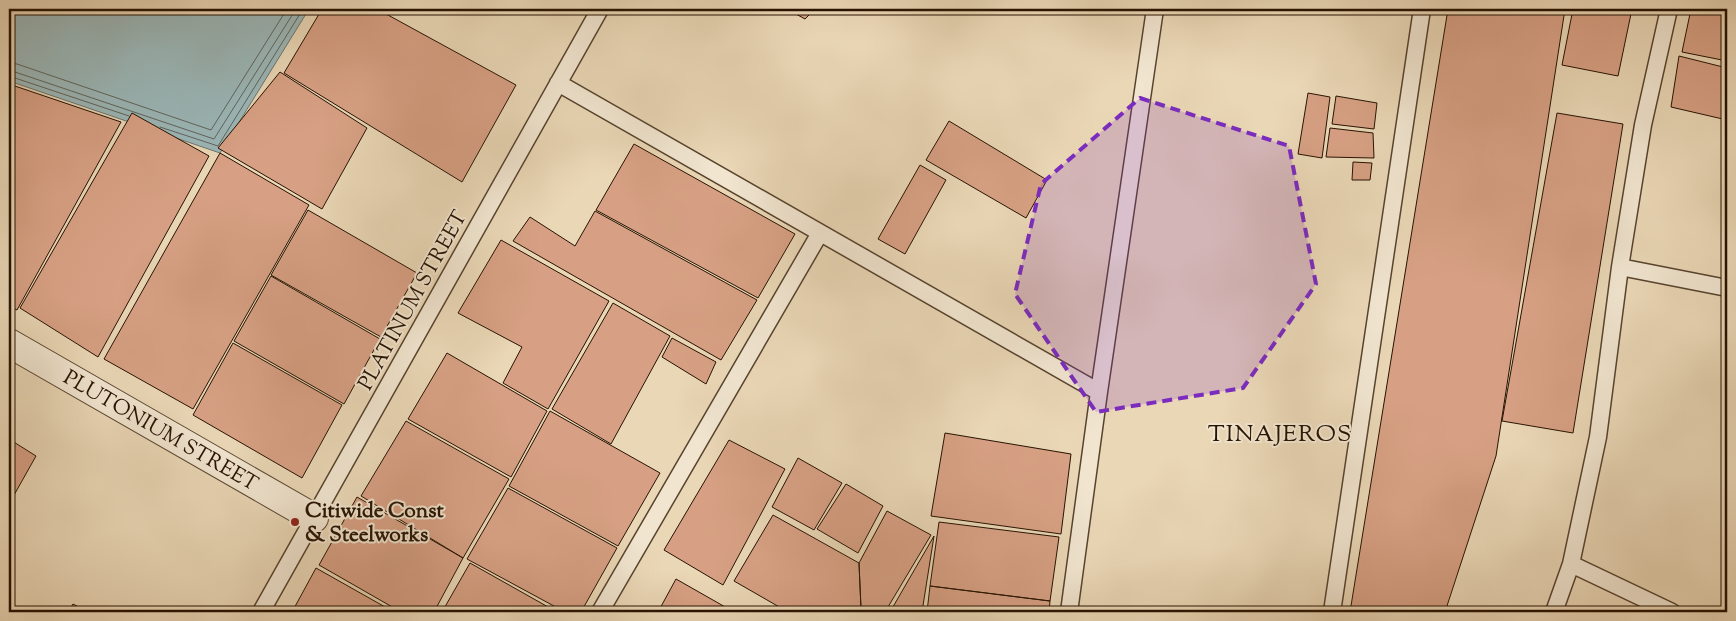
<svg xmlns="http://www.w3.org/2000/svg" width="1736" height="621" font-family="'Sorts Mill Goudy',serif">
  <rect width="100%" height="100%" fill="#ead7b6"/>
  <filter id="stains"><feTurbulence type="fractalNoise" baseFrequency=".004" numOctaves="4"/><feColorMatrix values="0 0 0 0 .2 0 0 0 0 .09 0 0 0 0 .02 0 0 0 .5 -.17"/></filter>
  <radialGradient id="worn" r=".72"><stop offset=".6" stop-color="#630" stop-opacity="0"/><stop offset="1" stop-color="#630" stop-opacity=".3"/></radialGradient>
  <path fill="#9bb7b8" stroke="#6c756f" d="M9,9h300l-89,144 -211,-72z"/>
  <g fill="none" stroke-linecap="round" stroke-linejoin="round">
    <path stroke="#60645c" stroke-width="1" d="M9,63l8,1 194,66 76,-121
      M9,70l205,69 82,-130
      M9,76l120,40
      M160,127l58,19 85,-137"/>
  </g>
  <path fill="#d7a084" stroke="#261201" d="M322,9h55l139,76 -54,97 -178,-109z
    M787,9h28l-10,10z
    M1448,9h117l-69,447 -51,156h-95z
    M1573,9h59l-14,67 -56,-11z
    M1691,9h36v52l-45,-9z
    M1679,56l48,12v52l-56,-13z
    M280,72l87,56 -45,81 -104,-61z
    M9,84l112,38 -104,188 -8,-4z
    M1308,93l22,4 -8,61 -24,-4z
    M1336,96l41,7 -3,26 -42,-5z
    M132,113l77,43 -111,201 -78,-49z
    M1557,113l66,11 -50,309 -71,-12z
    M949,121l98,59 -21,38 -100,-58z
    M1330,128l43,5 1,25 -48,-1z
    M634,144l161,90 -37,64 -162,-88z
    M220,153l89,52 -116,204 -89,-50z
    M1353,162l19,1 -2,17h-18z
    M920,165l26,15 -41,74 -27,-15z
    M308,210l109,63 -36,64 -110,-62z
    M595,211l162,89 -36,60 -208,-119 17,-24 45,29z
    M501,240l108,61 -61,108 -45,-26 19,-36 -64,-34z
    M271,276l109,63 -36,65 -110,-63z
    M613,303l57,33 -59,108 -59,-35z
    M672,338l44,24 -10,22 -44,-27z
    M233,343l109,62 -40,73 -109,-63z
    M447,353l100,58 -36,66 -103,-58z
    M550,411l110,62 -42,73 -109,-60z
    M406,421l103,58 -46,79 -102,-62z
    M945,433l126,21 -10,80 -130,-18z
    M9,439l27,17 -27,48z
    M729,440l56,29 -62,116 -59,-35z
    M798,458l44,25 -28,47 -42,-23z
    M846,484l37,22 -25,47 -41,-24z
    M508,488l109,60 -36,64h-16l-98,-53z
    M357,497l106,61 -29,54h-33l-82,-47z
    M887,511l44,24 -46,77h-30l6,-3 -2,-46z
    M773,515l86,48 2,46 -6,3h-67l-54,-31z
    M939,522l120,15 -9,64 -120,-15z
    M934,536l-12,76h-32z
    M470,563l87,49h-115z
    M316,568l78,44h-102z
    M676,579l58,33h-76z
    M930,586l120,15 -1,11h-122z
    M73,604l15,8h-20z"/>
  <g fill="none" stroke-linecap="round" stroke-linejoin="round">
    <g stroke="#57432e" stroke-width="19">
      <path id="service" d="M1669,9l-26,116 -23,142 107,21
        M558,83l541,309
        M1571,564l101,48
        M261,612l339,-603
        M600,612l220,-379
        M1069,612l30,-220 56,-383
        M1332,612l90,-603
        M1554,612l17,-48 27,-127 22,-170"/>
    </g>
    <g stroke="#57432e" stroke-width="30">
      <path id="minor" d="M9,343l305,175"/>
    </g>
    <use href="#service" stroke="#f1e5d0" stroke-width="16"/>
    <use href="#minor" stroke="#f1e5d0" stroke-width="28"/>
  </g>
  <path fill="#7b2cbf" fill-opacity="0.2" stroke="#7b2cbf" stroke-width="4" stroke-dasharray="10 6" stroke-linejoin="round" d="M1140,98l149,48 27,138 -73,104 -147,24 -81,-118 26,-110z"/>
  <circle fill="#8f2418" stroke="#f1e5d0" stroke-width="2" cx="295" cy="522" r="5"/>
  <g text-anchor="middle" stroke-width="4" stroke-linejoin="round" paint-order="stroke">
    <g font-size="21" fill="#261201" stroke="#f1e5d0">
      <text transform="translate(412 300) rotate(-61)" y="7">PLATINUM STREET</text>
      <text transform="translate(161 430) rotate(30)" y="7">PLUTONIUM STREET</text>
    </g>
    <g font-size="21" font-weight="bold" fill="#261201" stroke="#f1e5d0" text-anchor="start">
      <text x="305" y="517">Citiwide Const<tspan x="305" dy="24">&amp; Steelworks</tspan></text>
    </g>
    <g font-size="24" letter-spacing="1" fill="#261201" stroke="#f1e5d0">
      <text x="1280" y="441">TINAJEROS</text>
    </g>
  </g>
  <rect width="1736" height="621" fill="none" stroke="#ead7b6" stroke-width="30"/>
  <rect x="10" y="10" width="1716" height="601" fill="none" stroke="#261201" stroke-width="2.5"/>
  <rect x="15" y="15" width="1706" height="591" fill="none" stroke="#261201"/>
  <rect width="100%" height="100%" filter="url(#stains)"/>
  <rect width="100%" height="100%" fill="url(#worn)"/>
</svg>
